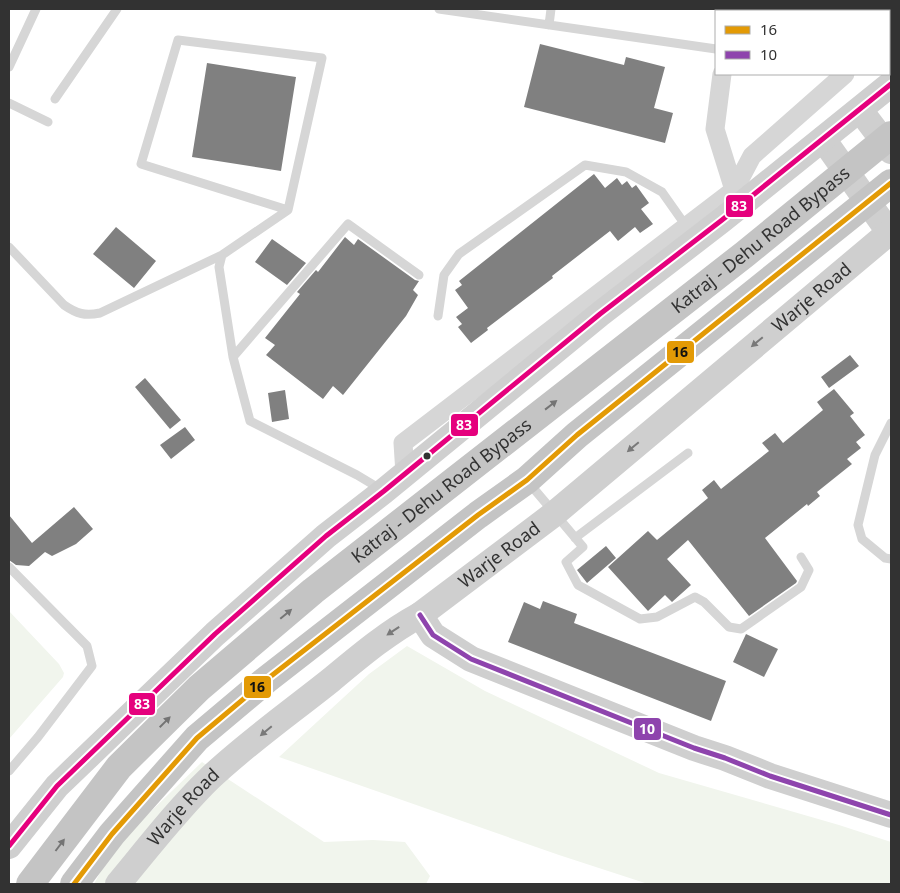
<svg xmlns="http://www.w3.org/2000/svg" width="900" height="893" font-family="'Noto Sans',sans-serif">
  <rect width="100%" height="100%" fill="#fff"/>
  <path fill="#f1f5ed" d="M9,611l50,53 5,9 -1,4 -54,62z
    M407,646l78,45 174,82 180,52 52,17v42h-243l-89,-29 -280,-98 90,-83z
    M202,762l122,80 49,-2 32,2 25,34 -4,8h-332l20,-37z"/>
  <path fill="#808080" d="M540,44l84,21 2,-8 39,10 -11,41 19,5 -8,30 -141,-36z
    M207,63l89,14 -15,94 -89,-14z
    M594,174l11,14 12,-10 5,7 5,-4 5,7 4,-3 13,18 -8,6 12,15 -13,9 -5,-6 -17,14 -8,-10 -58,45 1,2 -66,50 1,2 -17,13 -13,-16 4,-3 -6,-7 12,-9 -13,-18 7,-5 -3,-4z
    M116,227l40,34 -22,27 -41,-34z
    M345,237l9,8 4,-6 57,41 4,1 -6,9 5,5 -12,21 -63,79 -10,-9 -10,13 -57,-44 9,-10 -10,-7 35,-44 -3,-2 19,-22 2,2z
    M272,239l34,24 -19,22 -32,-23z
    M850,355l9,11 -30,22 -8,-11z
    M145,378l36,42 -11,9 -35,-42z
    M834,389l20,24 -4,3 15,19 -9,7 5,6 -14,11 5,5 -35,28 3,4 -12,10 -1,-2 -42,34 32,43 -1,2 -47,33 -61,-76 -21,19 24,26 -19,17 -7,-7 -17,16 -40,-44 40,-36 9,9 51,-42 -6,-8 12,-10 7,9 48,-38 -7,-8 13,-10 8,10 40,-33 -6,-8z
    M285,390l4,29 -17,3 -4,-29z
    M185,427l10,13 -24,19 -11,-14z
    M74,507l19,22 -17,15 -24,12 -7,-4 -16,14 -13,-1 -7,-5v-45l23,28z
    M606,546l10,12 -29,25 -10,-13z
    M543,601l34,13 -3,9 152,58 -15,40 -203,-79 16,-40 16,7z
    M746,634l32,15 -14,28 -31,-15z"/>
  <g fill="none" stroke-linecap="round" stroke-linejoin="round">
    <path stroke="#d6d6d6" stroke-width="9" d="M439,9l277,40
      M855,11l1,-2
      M549,25l2,-16
      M9,67l27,-58
      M55,99l62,-90
      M9,103l39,19
      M288,210l-147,-46 37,-124 144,18 -34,152 -66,45 -3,12 14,90 17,64 107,54 25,15
      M9,247l55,58c13,9 21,11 36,8l122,-58
      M438,316l6,-41 15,-21 126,-89 41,7 36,20 24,34
      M233,357l115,-133 71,51
      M891,423l-16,32 -17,70 4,14 23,19 6,1
      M529,483l54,64 -17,15 12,23 62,34 17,-2 38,-20 9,5 25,25 12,2 60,-42 8,-17 -8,-13
      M575,538l113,-85
      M9,567l78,79 5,20 -54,71 -29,34"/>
    <path stroke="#d6d6d6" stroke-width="19" d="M730,11v-2
      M889,41l2,-2
      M722,74l-7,55 19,61
      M734,190l18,-34 93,-82
      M405,474l-2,-31 331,-253 2,20"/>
    <g stroke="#cfcfcf" stroke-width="26">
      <path d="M860,110l31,41"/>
      <path d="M823,139l66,93"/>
      <path d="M420,615l13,20 38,24 223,89 31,10 45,18 121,39"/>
      <path d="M9,846l48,-60 158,-152 111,-98 58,-45 216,-177 122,-94 169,-136"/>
      <path id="s1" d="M118,884c30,-36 59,-74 92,-106 38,-36 81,-66 121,-98 29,-24 56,-47 89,-65l134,-101 337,-283"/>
    </g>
    <g stroke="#c4c4c4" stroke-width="28">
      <path id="s2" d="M30,884l89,-117 80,-79 114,-97 432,-337 146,-119"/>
      <path d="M74,884l38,-50 85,-96 69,-58 212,-165 49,-35 50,-45 314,-252"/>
    </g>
    <g stroke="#fff" stroke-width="9">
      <path id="bus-1" d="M74,884l38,-50 85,-96 69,-58 212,-165 49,-35 50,-45 314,-252"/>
    </g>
    <g stroke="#fff" stroke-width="9">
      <path id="bus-2" d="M420,615l13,20 38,24 223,89 31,10 45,18 121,39"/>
    </g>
    <g stroke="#fff" stroke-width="9">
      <path id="bus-3" d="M9,846l48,-60 158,-152 111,-98 58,-45 216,-177 122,-94 169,-136"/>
    </g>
    <use href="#bus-1" stroke="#e39a05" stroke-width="5"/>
    <use href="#bus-2" stroke="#8e44ad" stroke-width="5"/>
    <use href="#bus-3" stroke="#e5007d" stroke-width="5"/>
  </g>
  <defs><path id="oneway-solid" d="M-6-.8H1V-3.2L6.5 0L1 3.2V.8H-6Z" transform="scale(1.25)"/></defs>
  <g fill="#797979">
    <use href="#oneway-solid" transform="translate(757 342) rotate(140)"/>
    <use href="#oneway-solid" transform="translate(633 447) rotate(140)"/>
    <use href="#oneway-solid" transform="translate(393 631) rotate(146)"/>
    <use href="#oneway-solid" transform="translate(266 731) rotate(140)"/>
  </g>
  <g fill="#747474">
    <use href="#oneway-solid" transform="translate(551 405) rotate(-38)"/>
    <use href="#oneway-solid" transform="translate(286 614) rotate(-40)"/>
    <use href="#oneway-solid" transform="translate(165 722) rotate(-45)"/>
    <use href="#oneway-solid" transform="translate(60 845) rotate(-53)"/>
  </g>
  <circle fill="#323232" stroke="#fff" stroke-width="2" cx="427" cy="456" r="4.5"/>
  <g text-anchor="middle" stroke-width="5" stroke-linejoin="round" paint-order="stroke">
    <g font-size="18" fill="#323232" stroke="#fff">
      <text dy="6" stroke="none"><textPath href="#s2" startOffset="978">Katraj - Dehu Road Bypass</textPath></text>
      <text dy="6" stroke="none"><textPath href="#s1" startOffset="911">Warje Road</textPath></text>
      <text dy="6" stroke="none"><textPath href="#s2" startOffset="572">Katraj - Dehu Road Bypass</textPath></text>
      <text dy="6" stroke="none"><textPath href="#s1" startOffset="506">Warje Road</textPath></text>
      <text dy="6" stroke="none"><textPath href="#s1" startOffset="101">Warje Road</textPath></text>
    </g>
  </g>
  <g stroke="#fff" stroke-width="2">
    <rect x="725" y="194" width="29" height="24" rx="5" fill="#e5007d"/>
    <rect x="666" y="340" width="29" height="24" rx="5" fill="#e39a05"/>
    <rect x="450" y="413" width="29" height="24" rx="5" fill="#e5007d"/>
    <rect x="243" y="675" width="29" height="24" rx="5" fill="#e39a05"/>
    <rect x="128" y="692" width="28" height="24" rx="5" fill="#e5007d"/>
    <rect x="633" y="717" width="29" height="24" rx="5" fill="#8e44ad"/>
  </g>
  <g font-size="14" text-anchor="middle" font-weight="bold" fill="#fff">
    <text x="739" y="211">83</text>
    <text x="464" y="430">83</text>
    <text x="142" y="709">83</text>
    <text x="647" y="734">10</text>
  </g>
  <g font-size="14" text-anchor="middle" font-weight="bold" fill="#111">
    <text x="680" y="357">16</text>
    <text x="257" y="692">16</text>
  </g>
  <rect width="900" height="893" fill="none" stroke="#323232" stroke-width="20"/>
  <rect x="715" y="10" width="175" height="65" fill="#ffffff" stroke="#adadad"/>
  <rect x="725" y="26" width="25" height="8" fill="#e39a05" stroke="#adadad"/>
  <text x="760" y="35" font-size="15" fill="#323232">16</text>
  <rect x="725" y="51" width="25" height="8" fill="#8e44ad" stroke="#adadad"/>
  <text x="760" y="60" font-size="15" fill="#323232">10</text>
</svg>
